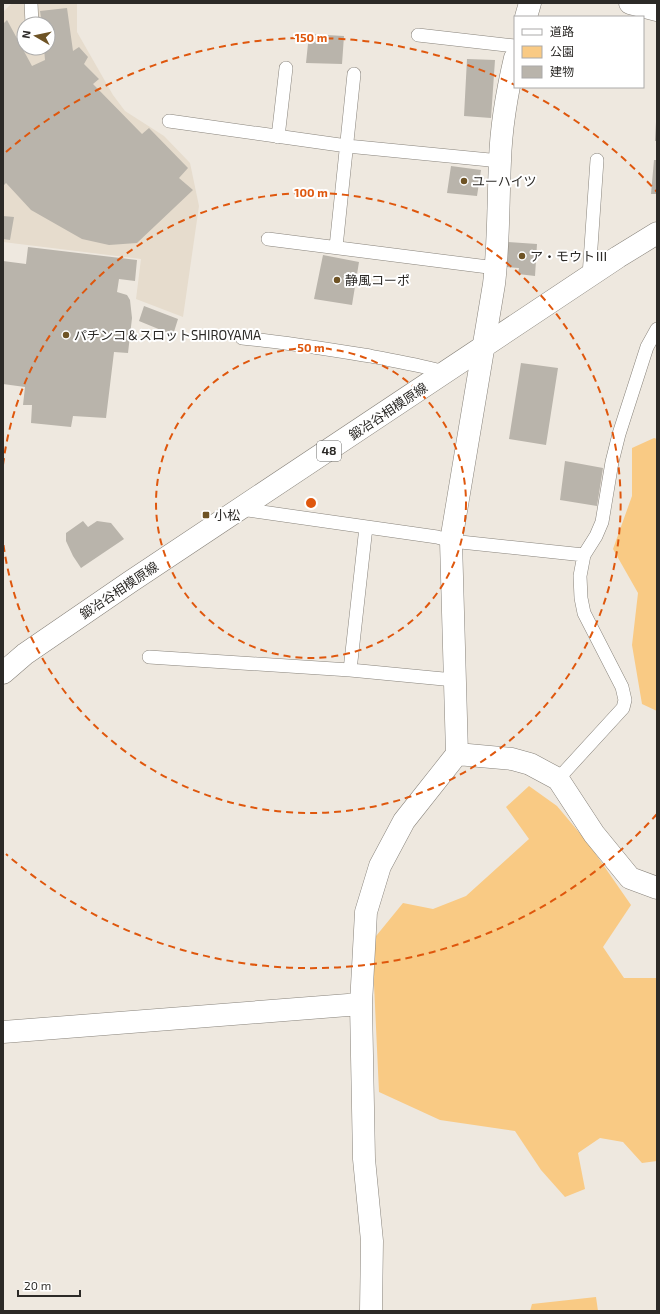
<svg xmlns="http://www.w3.org/2000/svg" width="660" height="1314" font-family="'Exo 2','Noto Sans JP',sans-serif">
  <rect width="100%" height="100%" fill="#eee8df"/>
  <path fill="#e6dccd" fill-rule="evenodd" d="M24,3h53v29l36,63 12,16 39,25 26,27 9,43 -16,111 -47,-18 5,-40 -138,-17v-230l8,-8zM24,24h24v24h-24z"/>
  <path fill="#f9ca84" d="M654,438l3,1v272l-15,-7 -10,-59 6,-52 -25,-44 19,-53v-48z
    M529,786l28,20 31,37 43,62 -28,42 21,31h33v183l-15,2 -19,-21 -23,-4 -22,15 7,36 -20,8 -24,-27 -26,-39 -75,-11 -61,-28 -7,-151 31,-38 30,6 33,-13 63,-57 -23,-32z
    M596,1297l2,14h-68l2,-7z"/>
  <path fill="#b9b4ab" d="M67,8l6,43 6,-4 9,10 -4,7 15,15 -6,5 49,50 7,-6 39,40 -9,10 14,12 -56,53 -28,2 -27,-6 -51,-29 -25,-27 -3,3v-162l4,-4 25,46 13,-6 -1,-12h4v-24h-6l-2,-13z
    M309,34l35,2 -2,28 -36,-1z
    M467,59l28,1 -4,58 -27,-2z
    M656,122h1v19h-2z
    M654,160h3v34h-6z
    M451,166l30,4 -4,26 -30,-3z
    M3,216l11,1 -4,23 -7,-1z
    M508,242l29,2 -2,32 -17,-2 1,-6 -13,-1z
    M28,247l109,13 -2,21 -16,-2 -2,13 10,3 3,5 2,18 -4,35 -14,-1 -8,66 -33,-2 -2,11 -40,-4 1,-18h-9l2,-18 -22,-3v-123l23,3z
    M323,255l36,7 -7,43 -38,-6z
    M144,306l34,13 -5,16 -34,-14z
    M521,363l37,5 -12,77 -37,-6z
    M565,461l38,7 -6,38 -37,-6z
    M83,521l5,6 9,-6 14,2 13,16 -43,29 -8,-12 -7,-15v-8z"/>
  <g fill="none" stroke-linecap="round" stroke-linejoin="round">
    <g stroke="#88837b" stroke-width="14">
      <path id="lane" d="M31,3l1,21
        M418,35l97,11
        M169,121l178,25 153,15
        M278,137l8,-69
        M268,239l228,29
        M336,247l18,-173
        M589,276l8,-116
        M242,338c43,4 85,11 128,18 25,5 51,9 75,16
        M241,509l196,28 14,4 133,14
        M149,657l201,13 104,10
        M350,670l16,-143
        M558,779l65,-71 2,-8 -3,-13 -38,-74 -3,-15 -1,-22 4,-21 12,-19 6,-14 10,-60 7,-28 28,-87 10,-18"/>
    </g>
    <g stroke="#88837b" stroke-width="23">
      <path id="street" d="M630,3l27,7
        M526,17l4,-14
        M457,754l55,5 18,5 28,15 36,55 36,44 27,10
        M3,1032l358,-28
        M371,1311l1,-70 -8,-82 -3,-155 5,-92 14,-46 24,-45 53,-67 -6,-213 43,-257c5,-41 4,-82 6,-123 1,-34 7,-69 15,-103"/>
    </g>
    <g stroke="#88837b" stroke-width="23">
      <path id="primary" d="M3,673l22,-19 105,-72 488,-325 39,-24"/>
    </g>
    <use href="#lane" stroke="#fff" stroke-width="13"/>
    <use href="#street" stroke="#fff" stroke-width="22"/>
    <use href="#primary" stroke="#fff" stroke-width="22"/>
  </g>
  <g fill="none" stroke="#df570d" stroke-width="2" stroke-dasharray="7 5">
    <circle cx="311" cy="503" r="155"/>
    <path d="M3 465A310 310 0 1 1 3 541"/>
    <path d="M657 814A465 465 0 0 1 6 854M6 152A465 465 0 0 1 515 85M522 89A465 465 0 0 1 657 192"/>
  </g>
  <g fill="#6e5325" stroke="#fff" stroke-width="1.5">
    <circle cx="464" cy="181" r="4"/>
    <circle cx="522" cy="256" r="4"/>
    <circle cx="337" cy="280" r="4"/>
    <circle cx="66" cy="335" r="4"/>
    <rect x="202" y="511" width="8" height="8" rx="2"/>
  </g>
  <g text-anchor="middle" stroke-width="4" stroke-linejoin="round" paint-order="stroke">
    <rect fill="#fff" stroke="#6b6a68" stroke-width="1" x="317" y="441" width="24" height="20" rx="3"/>
    <g font-size="12" font-weight="bold" fill="#2c2a27">
      <text x="329" y="455">48</text>
    </g>
    <g font-size="13" fill="#2c2a27" stroke="#fff" text-anchor="start">
      <text x="472" y="186">ユーハイツ</text>
      <text x="530" y="261">ア・モウトⅢ</text>
      <text x="345" y="285">静風コーポ</text>
      <text x="74" y="340">パチンコ＆スロットSHIROYAMA</text>
      <text x="214" y="520">小松</text>
    </g>
    <g font-size="13" fill="#2c2a27" stroke="#fff">
      <text transform="translate(388 411) rotate(-34)" y="5">鍛冶谷相模原線</text>
      <text transform="translate(119 590) rotate(-34)" y="5">鍛冶谷相模原線</text>
    </g>
  </g>
  <circle cx="311" cy="503" r="6" fill="#df570d" stroke="#fff" stroke-width="2"/>
  <g font-size="12" text-anchor="middle" font-weight="bold" fill="#df570d" stroke="#fff" stroke-width="4" stroke-linejoin="round" paint-order="stroke">
    <text x="311" y="42">150 m</text>
    <text x="311" y="197">100 m</text>
    <text x="311" y="352">50 m</text>
  </g>
  <rect width="660" height="1314" fill="none" stroke="#2c2a27" stroke-width="8"/>
  <rect x="514" y="16" width="130" height="72" fill="#ffffff" stroke="#abaaa9"/>
  <rect x="522" y="29" width="20" height="6" fill="#ffffff" stroke="#abaaa9"/>
  <text x="550" y="36" font-size="12" fill="#2c2a27">道路</text>
  <rect x="522" y="46" width="20" height="12" fill="#f9ca84" stroke="#abaaa9"/>
  <text x="550" y="56" font-size="12" fill="#2c2a27">公園</text>
  <rect x="522" y="66" width="20" height="12" fill="#b9b4ab" stroke="#abaaa9"/>
  <text x="550" y="76" font-size="12" fill="#2c2a27">建物</text>
  <g transform="translate(36 36) rotate(279)"><circle r="19" fill="#ffffff" stroke="#abaaa9"/>
  <path d="M0-3L7 15L0 10L-7 15Z" fill="#6e5325"/>
  <text y="-6" font-size="11" font-weight="bold" text-anchor="middle" fill="#2c2a27">N</text>
  </g>
  <path d="M18 1290v6h62v-6" fill="none" stroke="#2c2a27" stroke-width="2"/>
  <text x="24" y="1290" font-size="12" fill="#2c2a27" stroke="#ffffff" stroke-width="3" paint-order="stroke">20 m</text>
</svg>
